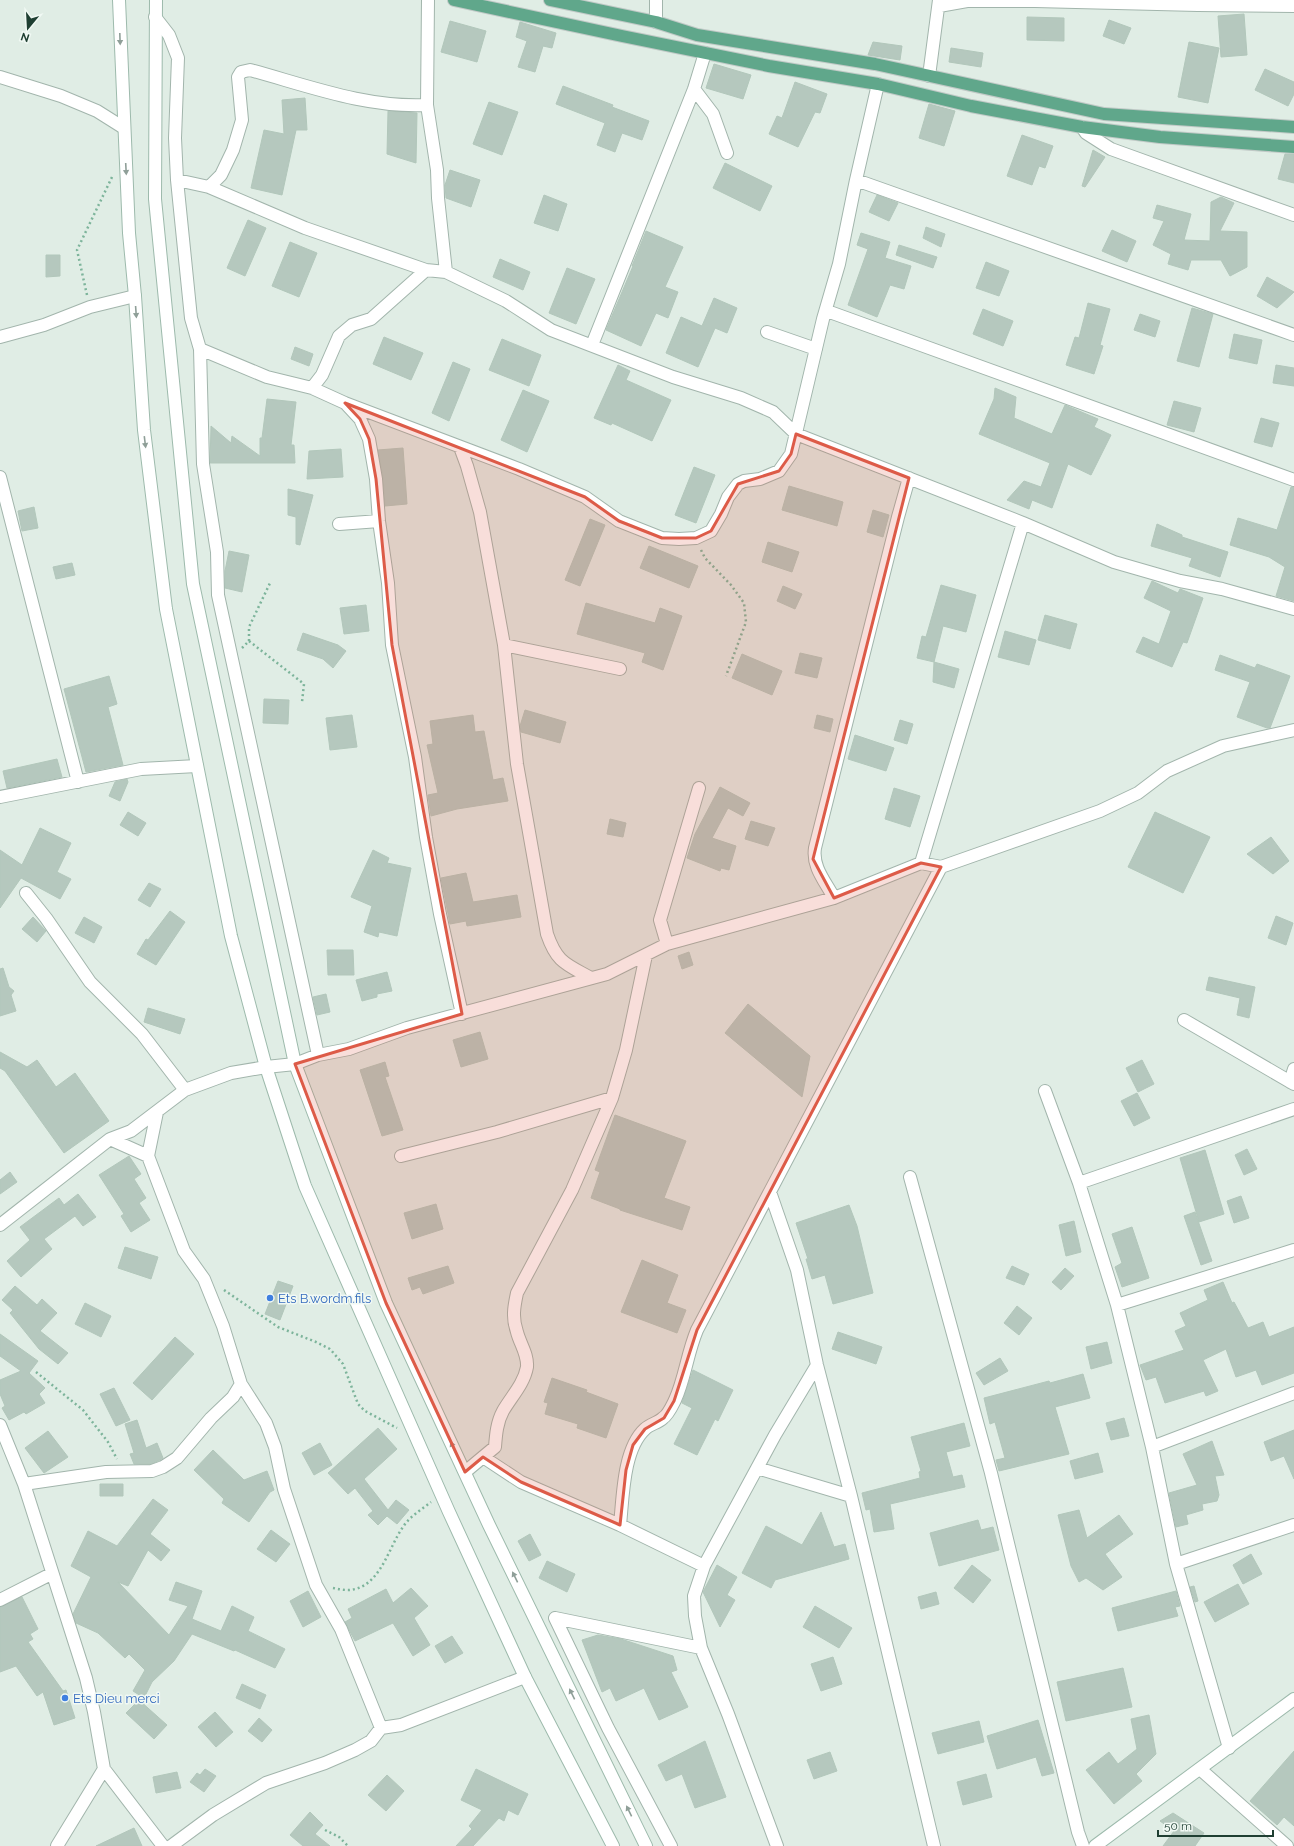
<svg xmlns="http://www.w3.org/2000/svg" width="1294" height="1846" font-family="Raleway,sans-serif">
  <rect width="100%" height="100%" fill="#e0ede5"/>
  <path fill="#b5c8be" stroke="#b2c7bb" d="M1244,14l3,41 -26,2 -3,-41z
    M1027,17l37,1v23l-37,-1z
    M1109,20l22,8 -7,16 -21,-8z
    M450,21l36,10 -9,31 -36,-10z
    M520,22l36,11 -4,15 -9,-2 -8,26 -17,-5 9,-26 -11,-4z
    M873,42l29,4 -2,14 -32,-5z
    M1189,42l30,6 -11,55 -30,-6z
    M951,48l32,5 -2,14 -32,-5z
    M714,64l37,11 -8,24 -37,-11z
    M1265,69l29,13v12l-6,12 -33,-16z
    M795,82l32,12 -7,19 -5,-1 -17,35 -29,-13 8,-18 5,2z
    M563,86l50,19 -1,2 37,14 -7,19 -20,-7 -7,19 -18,-7 8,-22 -49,-19z
    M305,98l2,32h-11l-14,65 -31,-7 13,-58 20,4 -2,-34z
    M489,102l29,10 -16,43 -29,-11z
    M929,104l26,7 -11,35 -25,-8z
    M388,111l29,2 -1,50 -29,-9z
    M1022,135l31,11 -8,22 -6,-2 -7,19 -25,-9z
    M1093,150l12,7 -20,30 -3,-1z
    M1285,154h9v29l-16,-4z
    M725,163l47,23 -12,25 -47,-23z
    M450,170l30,10 -9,27 -25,-9 -1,-13z
    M544,195l23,9 -9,27 -24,-8z
    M877,195l21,8 -9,18 -20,-9z
    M1221,197l13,6 -14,28 27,1v35l-17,9 -9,-16h-30l-3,10 -20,-6 3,-10 -18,-9 11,-24 -11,-3 4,-13 34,9 -7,26 26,1 1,-39z
    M248,220l18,8 -21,48 -18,-8z
    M926,227l19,7 -4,13 -18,-9z
    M1112,230l24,11 -9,21 -25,-11z
    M646,231l37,16 -18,40 13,5 -10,26 -12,-5 -15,33 -35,-16 27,-64h-1z
    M861,233l29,9 -5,16 26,8 -7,23 -14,-4 -13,32 -29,-12 20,-56 -11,-4z
    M290,242l27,11 -18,44 -27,-11z
    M899,245l38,12 -4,11 -37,-13z
    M46,255h14v21l-14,1z
    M500,259l30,13 -7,18 -30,-13z
    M986,262l23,9 -10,25 -23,-8z
    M567,268l28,11 -19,45 -27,-11z
    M1267,277l27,15 -17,16 -20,-12z
    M714,298l23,10 -10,25 -12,-5 -17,39 -32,-14 15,-36 21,9z
    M1088,303l22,6 -10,36 3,1 -9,28 -28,-9 9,-28 4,1z
    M1192,308l21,6 -14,53 -22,-6z
    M983,309l30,12 -10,25 -30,-12z
    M1140,314l20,7 -5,16 -21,-7z
    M1234,334l28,6 -5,24 -28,-6z
    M384,337l39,16 -12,27 -38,-16z
    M502,339l39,16 -12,31 -40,-16z
    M295,347l18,7 -4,12 -18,-7z
    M453,362l17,7 -21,52 -17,-8z
    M618,365l12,6 -4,9 45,20 -19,41 -40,-18 -1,2 -17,-7z
    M1276,365l18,3v18l-21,-3z
    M995,388l21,9 -2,21 38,16 13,-29 33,14 -4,8 17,8 -20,40 -23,-11 -16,44 -20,-8 -3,9 -22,-9 17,-19 17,6 9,-24 -71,-29 15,-35z
    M523,390l26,11 -22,51 -26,-12z
    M267,399l29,3 -5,43h3l1,18h-85l1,-37 20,17 1,-7 28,20v-18h2z
    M1174,401l27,7 -7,24 -27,-7z
    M1261,418l18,5 -7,24 -18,-5z
    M403,448l4,56 -22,2 -2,-28 -5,-28z
    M341,449l2,28 -36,2 2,-28z
    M694,467l21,8 -19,48 -21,-8z
    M789,486l54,16 -6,24 -55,-16z
    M1291,487h3v114l-18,-5 9,-29 -16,-10 -39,-12 8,-27 39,12z
    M288,489l25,6 -13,50 -4,-1v-27l-8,-2z
    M34,507l4,21 -16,3 -4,-20z
    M873,510l16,5 -6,22 -16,-5z
    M590,519l15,6 -25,61 -15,-6z
    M1157,524l25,11v2l46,15 -8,25 -31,-11 3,-8 -41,-12z
    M768,542l31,10 -7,20 -30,-10z
    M649,546l49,20 -9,22 -49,-20z
    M229,551l20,4 -7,37 -17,-4v-17z
    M72,563l3,12 -19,4 -3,-12z
    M1152,581l26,12 2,-4 23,9 -16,45 -4,-1 -11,25 -36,-15 7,-15 16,7 12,-33 -27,-13z
    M941,585l35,10 -10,37 -23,-6 -9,36 -17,-4 5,-22 4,1z
    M783,586l19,8 -7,15 -18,-8z
    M586,603l69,20 5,-15 22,8 -19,54 -21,-8 3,-9 -68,-19z
    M366,605l3,26 -25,3 -4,-26z
    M1045,615l32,9 -7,25 -32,-9z
    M1005,631l31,9 -7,25 -31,-8z
    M303,633l35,12 8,6 -13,17 -10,-9 -26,-9z
    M800,653l22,5 -5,20 -22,-5z
    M742,654l40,17 -10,24 -40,-17z
    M1220,655l35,13 2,-4 33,12 -20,52h-3l-30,-11 13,-35 -35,-12z
    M934,662l25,7 -5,19 -21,-6z
    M109,676l8,28 -9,3 15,58 -37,7 -22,-83z
    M264,699l25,1 -1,24 -25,-1z
    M525,710l41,12 -6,21 -39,-11 -1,-6z
    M352,715l5,32 -27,3 -4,-32z
    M473,715l2,17 9,-1 9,49 10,-2 5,23 -51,8 -26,7 -3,-21 10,-2 -11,-48 6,-1 -3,-23z
    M817,715l16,4 -3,13 -16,-4z
    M900,720l13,4 -6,20 -13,-4z
    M855,735l39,13 -8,23 -38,-12z
    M57,759l5,18 -55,11 -4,-17z
    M127,779l1,3 -8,19 -11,-5 6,-14z
    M720,787l30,16 -7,13 -15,-8 -16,30 24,8 -7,24 -8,-2 -1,3 -33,-13 8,-24z
    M894,788l26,8 -10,31 -25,-8z
    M128,812l18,11 -8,13 -18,-11z
    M1155,812l55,25 -27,56 -55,-26z
    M610,819l16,4 -3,14 -16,-3z
    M751,821l24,7 -7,18 -23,-7z
    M40,828l31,15 -14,29 14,7 -11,20 -39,-21 -21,30v-58l22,15z
    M1271,837l18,24 -16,13 -26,-20z
    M373,850l16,8 -2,5 24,5 -14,68 -18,-4 -1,5 -14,-5 8,-26 -21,-9z
    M466,873l7,29 44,-7 4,22 -54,9 -1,-5 -16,3 -9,-46z
    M149,883l12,6 -11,18 -12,-7z
    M170,911l15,11 -29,43 -19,-11 9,-15 2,1z
    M1276,916l17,7 -7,22 -18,-7z
    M33,917l13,14 -9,11 -15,-13z
    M84,917l18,10 -8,16 -19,-10z
    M327,950h26l1,25h-26z
    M689,952l4,13 -11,4 -4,-13z
    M3,968l6,19 5,4 -3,4 5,16 -16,5v-47z
    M387,972l5,19 -15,3v3l-15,4 -6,-21z
    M1209,977l46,10 -6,31 -12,-3 3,-17 -34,-8z
    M326,994l4,18 -13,3 -4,-18z
    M748,1004l62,52 -8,41 -77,-64z
    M148,1008l37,11 -5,15 -36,-12z
    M480,1032l8,27 -27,8 -8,-27z
    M0,1052l27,15 10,-7 19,27 19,-14 34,48 -45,32 -59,-82 -5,-3z
    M1142,1060l12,24 -16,8 -12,-24z
    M385,1062l4,14 -4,1 18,53 -21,6 -22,-66z
    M1137,1093l13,25 -16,8 -13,-25z
    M615,1115l71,26 -22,57 26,9 -8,23 -62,-20v-1l-29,-11 9,-26 -5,-2z
    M1247,1149l10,20 -13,6 -9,-20z
    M1205,1150l19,64 -25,8 -19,-64z
    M129,1156l12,18 -7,5 12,19 -7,5 11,17 -19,12 -10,-16 3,-2 -25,-39z
    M10,1172l7,10 -17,12v-14z
    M78,1194l18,23 -13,9 -8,-10 -31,23 8,10 -31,28 -14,-16 23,-21 -10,-13 39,-29 5,7z
    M1241,1196l8,22 -15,5 -7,-22z
    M436,1204l7,25 -31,10 -8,-26z
    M849,1205l8,21 16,67 -40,11 -8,-29 -13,4 -6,-20h2l-12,-36z
    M1195,1212l17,49 -11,4 -17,-49z
    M1074,1221l7,31 -15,4 -7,-31z
    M1132,1227l17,51 -27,9 -7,-20 7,-4 -10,-29z
    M125,1247l33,10 -7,22 -33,-11z
    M642,1260l36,15 -11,28 19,7 -9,23 -56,-21z
    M448,1266l6,17 -31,11 -3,-7 -8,3 -4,-12z
    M1012,1266l17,8 -5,11 -18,-7z
    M1065,1268l9,8 -13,14 -9,-8z
    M278,1281l15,5 -13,34 -15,-6z
    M1223,1282l9,21 2,-1 14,26 15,-6 6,15 25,-10v46l-32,12 -6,-15 -20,7 -10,-28 -23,11 15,31 -12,5 -2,-5 -39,12 -9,-26 -10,3 -6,-15 44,-15 -9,-19 11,-5 -6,-13 28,-13 -4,-10z
    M15,1286l22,19 5,-6 15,14 -17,18 28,22 -10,11 -19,-15 -29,-36 3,-3 -11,-10z
    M85,1303l26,13 -10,21 -26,-13z
    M1017,1306l15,12 -13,17 -15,-12z
    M838,1332l44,15 -6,17 -44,-15z
    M0,1334l38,27 -9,12 16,15 -6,6 6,9 -19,11 -2,-2 -15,8 -7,-12 3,-2 -5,-12v-14l21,-9 -21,-15z
    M175,1337l19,17 -42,46 -19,-17z
    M1107,1342l5,21 -21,6 -5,-22z
    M1000,1358l8,13 -24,14 -8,-12z
    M693,1370l40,20 -15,31 -3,-2 -18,36 -23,-11 18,-36 -10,-5z
    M1083,1374l7,24 -35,9 14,47 -70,17 -3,-11 9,-2 -10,-36 -5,2 -6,-26 65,-17 1,2z
    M552,1378l35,12 -1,2 32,12 -12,34 -29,-10 1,-4 -33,-10 3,-11 -4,-1z
    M114,1388l16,32 -14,6 -16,-32z
    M1124,1418l5,18 -18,4 -5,-17z
    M137,1420l9,28 11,-5 6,15 -3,2 -9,4h-17l-4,-10 4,-1 -9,-29z
    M964,1423l6,23 -24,6 7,25 9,-2 3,12 -75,17 4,25 -20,3 -4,-23 -4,1 -4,-17 58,-15 -1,-6 2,-1 -10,-34z
    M378,1428l19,21 -33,30 24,31 8,-10 13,10 -12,14 -10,-8 -9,9 -10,-10 5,-4 -18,-23 -7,6 -20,-21z
    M1294,1430v49l-10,-23 -13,5 -7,-19z
    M48,1431l20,26 -24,16 -19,-25z
    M1212,1441l12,34 -9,1 4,19 -2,6 -15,3 1,6 -17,5 2,9 -12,3 -7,-34 28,-8 -14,-31z
    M320,1443l12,22 -18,10 -12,-22z
    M213,1450l31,30 23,-9 7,19 -4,2 -21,30 -27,-19 2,-4 -30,-29z
    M1098,1453l5,19 -28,7 -5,-18z
    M100,1484h23v12h-23z
    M153,1499l15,11 -18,24 20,16 -9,11 -13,-11 -20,36 -10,-4 51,53 19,-29 -19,-6 7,-18 26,9 -10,28 29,12 11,-25 22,11 -6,14 37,18 -10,19 -40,-18 -1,1 -42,-17 -18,27 -22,21 -8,16 -11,-7 12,-21 -16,-16 -4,4 -27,-25 -22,-10 -3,-9 18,-37 -20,-11 17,-35 29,15z
    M1079,1510l8,28 32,-23 14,19 -28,20 17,23 -19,13 -17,-12 -7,4 -8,-16 -13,-51z
    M821,1512l13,35 11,-3 4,15 -74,21 -4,8 -29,-15 24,-47 36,19z
    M978,1520l3,10 12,-3 6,23 -60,16 -9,-33z
    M271,1530l19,14 -14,18 -19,-13z
    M530,1534l11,21 -12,6 -11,-20z
    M1251,1554l11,20 -19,10 -10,-19z
    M547,1561l28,13 -8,18 -28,-14z
    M717,1565l20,12 -10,18 8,5 -15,27 -17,-35z
    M972,1565l19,15 -18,23 -19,-15z
    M1238,1584l11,20 -34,18 -11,-20z
    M1194,1586l4,15 -3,1 -5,-15z
    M411,1588l17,18 -14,12 16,27 -17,11 -20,-33 -38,18 -10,-19 7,-4 -4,-9 38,-20 7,14z
    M308,1591l13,26 -18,10 -13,-26z
    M1176,1591l4,15 -5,1 3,9 -60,15 -6,-23z
    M936,1592l3,12 -18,5 -3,-12z
    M22,1597l16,32 -8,5 3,5 -5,3 35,49 3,-1 9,28 -21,7 -11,-33 -6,4 -21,-30 -16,6v-65z
    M815,1606l37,22 -13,20 -36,-21z
    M598,1635l23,4 52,17 4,14 -6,2 17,35 -29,13 -15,-32 -28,13 -6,-13 -8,4 -20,-52z
    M452,1636l11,17 -18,10 -10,-17z
    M833,1657l9,27 -21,7 -10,-27z
    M1123,1668l9,39 -66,14 -9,-39z
    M242,1684l24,11 -6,14 -24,-11z
    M139,1700l28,25 -13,14 -28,-26z
    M215,1712l18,20 -17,15 -18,-20z
    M1149,1715l7,39 -20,20 6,7 -28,23 -28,-34 23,-18 9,12 19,-15 -6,-30z
    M259,1718l13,12 -10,12 -14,-11z
    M1038,1720l16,53 -12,3 -6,-19 -39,12 -10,-33z
    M979,1721l5,21 -46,12 -6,-21z
    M705,1741l21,56 -31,11 -13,-34 -16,7 -8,-16z
    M1294,1751v75l-10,-9 -7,8 -27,-24z
    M830,1752l7,19 -23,8 -7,-19z
    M205,1769l11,7 -12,16 -14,-10 7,-9 3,2z
    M476,1769l52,25 -10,21 -10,-5 -4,11 -5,-3 -26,28h-17l16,-17 -3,-3 13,-16 -21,-10z
    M177,1772l4,16 -25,5 -3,-16z
    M986,1774l6,23 -29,8 -6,-23z
    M387,1775l17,16 -18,20 -18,-16z
    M310,1812l13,13 -8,9 15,12h-27l-13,-11z
    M1173,1813l31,20 -9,13h-32l11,-15 -14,-10z
    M134,1828l8,18h-46z"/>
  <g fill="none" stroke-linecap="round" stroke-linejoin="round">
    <g stroke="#a2b5ac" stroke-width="14">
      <path id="street" d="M428,0l-1,105 10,65 1,28 8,74
        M1198,5l96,1
        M939,6l28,-5h68l163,4v-5
        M155,17l14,18 9,23 -3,80 2,42 14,138 9,31 3,115 14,88 1,43 100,460
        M656,22v-22
        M929,76l10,-76
        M0,77l61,19 36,15 27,17
        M694,89l19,25 14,39
        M1082,127l4,6 25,16 183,66
        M177,180l32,7 96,41 121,42 20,2 60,29 45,29 122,47 68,21 32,14 23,22 227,89 91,39 66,19 42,8 72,20
        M856,180l438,155
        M209,187l12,-12 12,-25 9,-30 -4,-43 3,-5 9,-2c59,16 116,38 177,35
        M827,311l467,169
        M767,332l49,17
        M0,337l44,-12 46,-18 45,-11
        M592,345l102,-256 11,-36
        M200,349l67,28 45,11 33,15 174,66 66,28 34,24 43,17 17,1 17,-1 15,-7 10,-17 7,-17 10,-13 6,-3 16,-2 19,-8 12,-17 32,-135 16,-55 17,-84 22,-96
        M312,388l10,-13 17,-39 13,-11 19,-6 55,-49
        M347,405l13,14 9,20 7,40 3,42 9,62 4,62 23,112 11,80 14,77 22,100
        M460,447l7,19 13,46 24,133 13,119 30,170c10,29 19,30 44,44
        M0,477l78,305
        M339,524l40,-3
        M504,645l116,24
        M0,797l141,-28 56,-3
        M921,863l102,-340
        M26,893l20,25 44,64 52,52 43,56
        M834,898c-9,-17 -22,-31 -19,-50l83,-331 11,-39
        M667,944l-7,-24 39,-132
        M1184,1020l110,64
        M1290,1082l4,-13
        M1045,1091l34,92 38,122 35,142 24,117 53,184
        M110,1139l38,17 36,95 20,28 19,47 18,58 25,39 9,24 9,42 32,96 25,44 40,99
        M148,1156l9,-44
        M401,1156l96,-24 115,-34
        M910,1177l81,296 87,359 5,14
        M1079,1183l215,-74
        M770,1192l27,78 20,95 34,131 83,350
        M0,1225l110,-86 21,-8 54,-41 46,-17 35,-6 29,-3 23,-9 31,-6 58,-21 200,-54 60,-30 167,-46 87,-35 20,4 159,-56 38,-18 29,-22 56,-25 71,-16
        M1117,1305l177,-55
        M0,1425l24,59 62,194 8,34 10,57 59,77
        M1152,1447l142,-54
        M483,1457l38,25 99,43 84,41
        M757,1468l94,28
        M465,1472l30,-25c1,-13 2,-25 8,-36 8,-14 21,-27 24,-44 1,-13 -7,-23 -10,-35 -5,-14 -3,-25 0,-39l55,-103 40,-92 14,-48 20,-95
        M24,1484l82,-12 46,-1 11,-4 14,-9 34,-40 22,-21 8,-13
        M620,1525c3,-28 3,-76 25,-96 5,-5 13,-6 18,-11 5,-3 9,-12 12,-18 10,-22 12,-46 22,-70l244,-463
        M1176,1564l118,-39
        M0,1600l51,-26
        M555,1618l53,110 63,118
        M555,1618l146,30
        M1200,1769l87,77
        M57,1846l47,-77
        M171,1846l42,-31 53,-32 59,-20 30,-13 16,-9 10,-13 20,-3 124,-48
        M777,1846l-49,-132 -27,-66 -6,-32 -1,-20 10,-30 71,-131 42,-70"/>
    </g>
    <g stroke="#9dbaac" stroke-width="14">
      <path id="secondary" d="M119,0l10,233 6,63 9,134 22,179 65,327 35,131 39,119 144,326 76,165 88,169
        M156,0l-1,199 38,385 102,480 91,239 103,222 157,321
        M1095,1846l199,-147"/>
    </g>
    <g stroke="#c0c9c6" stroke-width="14">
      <path id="primary" d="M454,0l168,36 147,30 109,18 93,22 111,21 78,10 134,10
        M550,0l106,22 41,13 178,29 229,50 190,13"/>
    </g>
    <path stroke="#7db49b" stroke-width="2.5" stroke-dasharray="2 3" stroke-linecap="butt" d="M87,295l-10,-45 36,-75
      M701,550l4,8 26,27 13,18 2,19 -20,54
      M249,641l55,43 -2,18
      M242,648l7,-7v-14l22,-46
      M224,1290l54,37 38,15 14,7 13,15 15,40 7,7 32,17
      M36,1372l47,38 25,32 9,17
      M333,1588c5,1 10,2 15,2 32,-1 40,-42 55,-63 7,-11 18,-17 28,-25
      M325,1830l14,7 9,9"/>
    <use href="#street" stroke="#fff" stroke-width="12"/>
    <use href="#secondary" stroke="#fff" stroke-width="12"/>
    <use href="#primary" stroke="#60a78b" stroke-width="12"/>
  </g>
  <defs><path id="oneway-solid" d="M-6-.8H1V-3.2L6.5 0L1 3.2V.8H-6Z"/></defs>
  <g fill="#8f9f98">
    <use href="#oneway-solid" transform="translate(120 39) rotate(88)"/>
    <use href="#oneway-solid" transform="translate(126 169) rotate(87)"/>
    <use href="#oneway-solid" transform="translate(136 312) rotate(86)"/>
    <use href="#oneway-solid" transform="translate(145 442) rotate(83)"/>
    <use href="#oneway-solid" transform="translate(453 1447) rotate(-115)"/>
    <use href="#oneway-solid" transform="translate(515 1577) rotate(-116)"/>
    <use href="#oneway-solid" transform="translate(572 1694) rotate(-116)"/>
    <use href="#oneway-solid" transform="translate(629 1811) rotate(-116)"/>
  </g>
  <path fill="#dd5b48" fill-opacity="0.2" stroke="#dd5b48" stroke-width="3" stroke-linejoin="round" d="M345,403l240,94 34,24 43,17h34l15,-7 27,-47 41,-13 12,-17 5,-20 113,44 -96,381 21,39 87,-35 20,4 -244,463 -23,71 -10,17 -19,11 -12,16 -7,25 -6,55 -99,-43 -38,-25 -18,15 -79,-169 -91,-239 167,-50 -70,-369 -16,-166 -7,-40 -9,-20z"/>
  <g fill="#3f7fe0" stroke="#f1f9f4" stroke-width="1.5">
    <circle cx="270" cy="1298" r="4"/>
    <circle cx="65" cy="1698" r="4"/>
  </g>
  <g text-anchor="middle" stroke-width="3" stroke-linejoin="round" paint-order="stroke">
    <g font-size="13" fill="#366cbe" stroke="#f1f9f4" text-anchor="start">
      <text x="278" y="1303">Ets B.wordm.fils</text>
      <text x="73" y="1703">Ets Dieu merci</text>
    </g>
  </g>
  <g transform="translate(28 28) rotate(198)" stroke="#f1f9f4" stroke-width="3" paint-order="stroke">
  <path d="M0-3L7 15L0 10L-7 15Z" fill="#1f3f32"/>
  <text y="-6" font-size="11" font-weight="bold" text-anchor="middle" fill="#1f3f32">N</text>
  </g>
  <path d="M1158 1830v6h115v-6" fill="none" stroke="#1f3f32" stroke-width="2"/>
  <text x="1164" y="1830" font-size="12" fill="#1f3f32" stroke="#f1f9f4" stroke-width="3" paint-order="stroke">50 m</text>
</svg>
